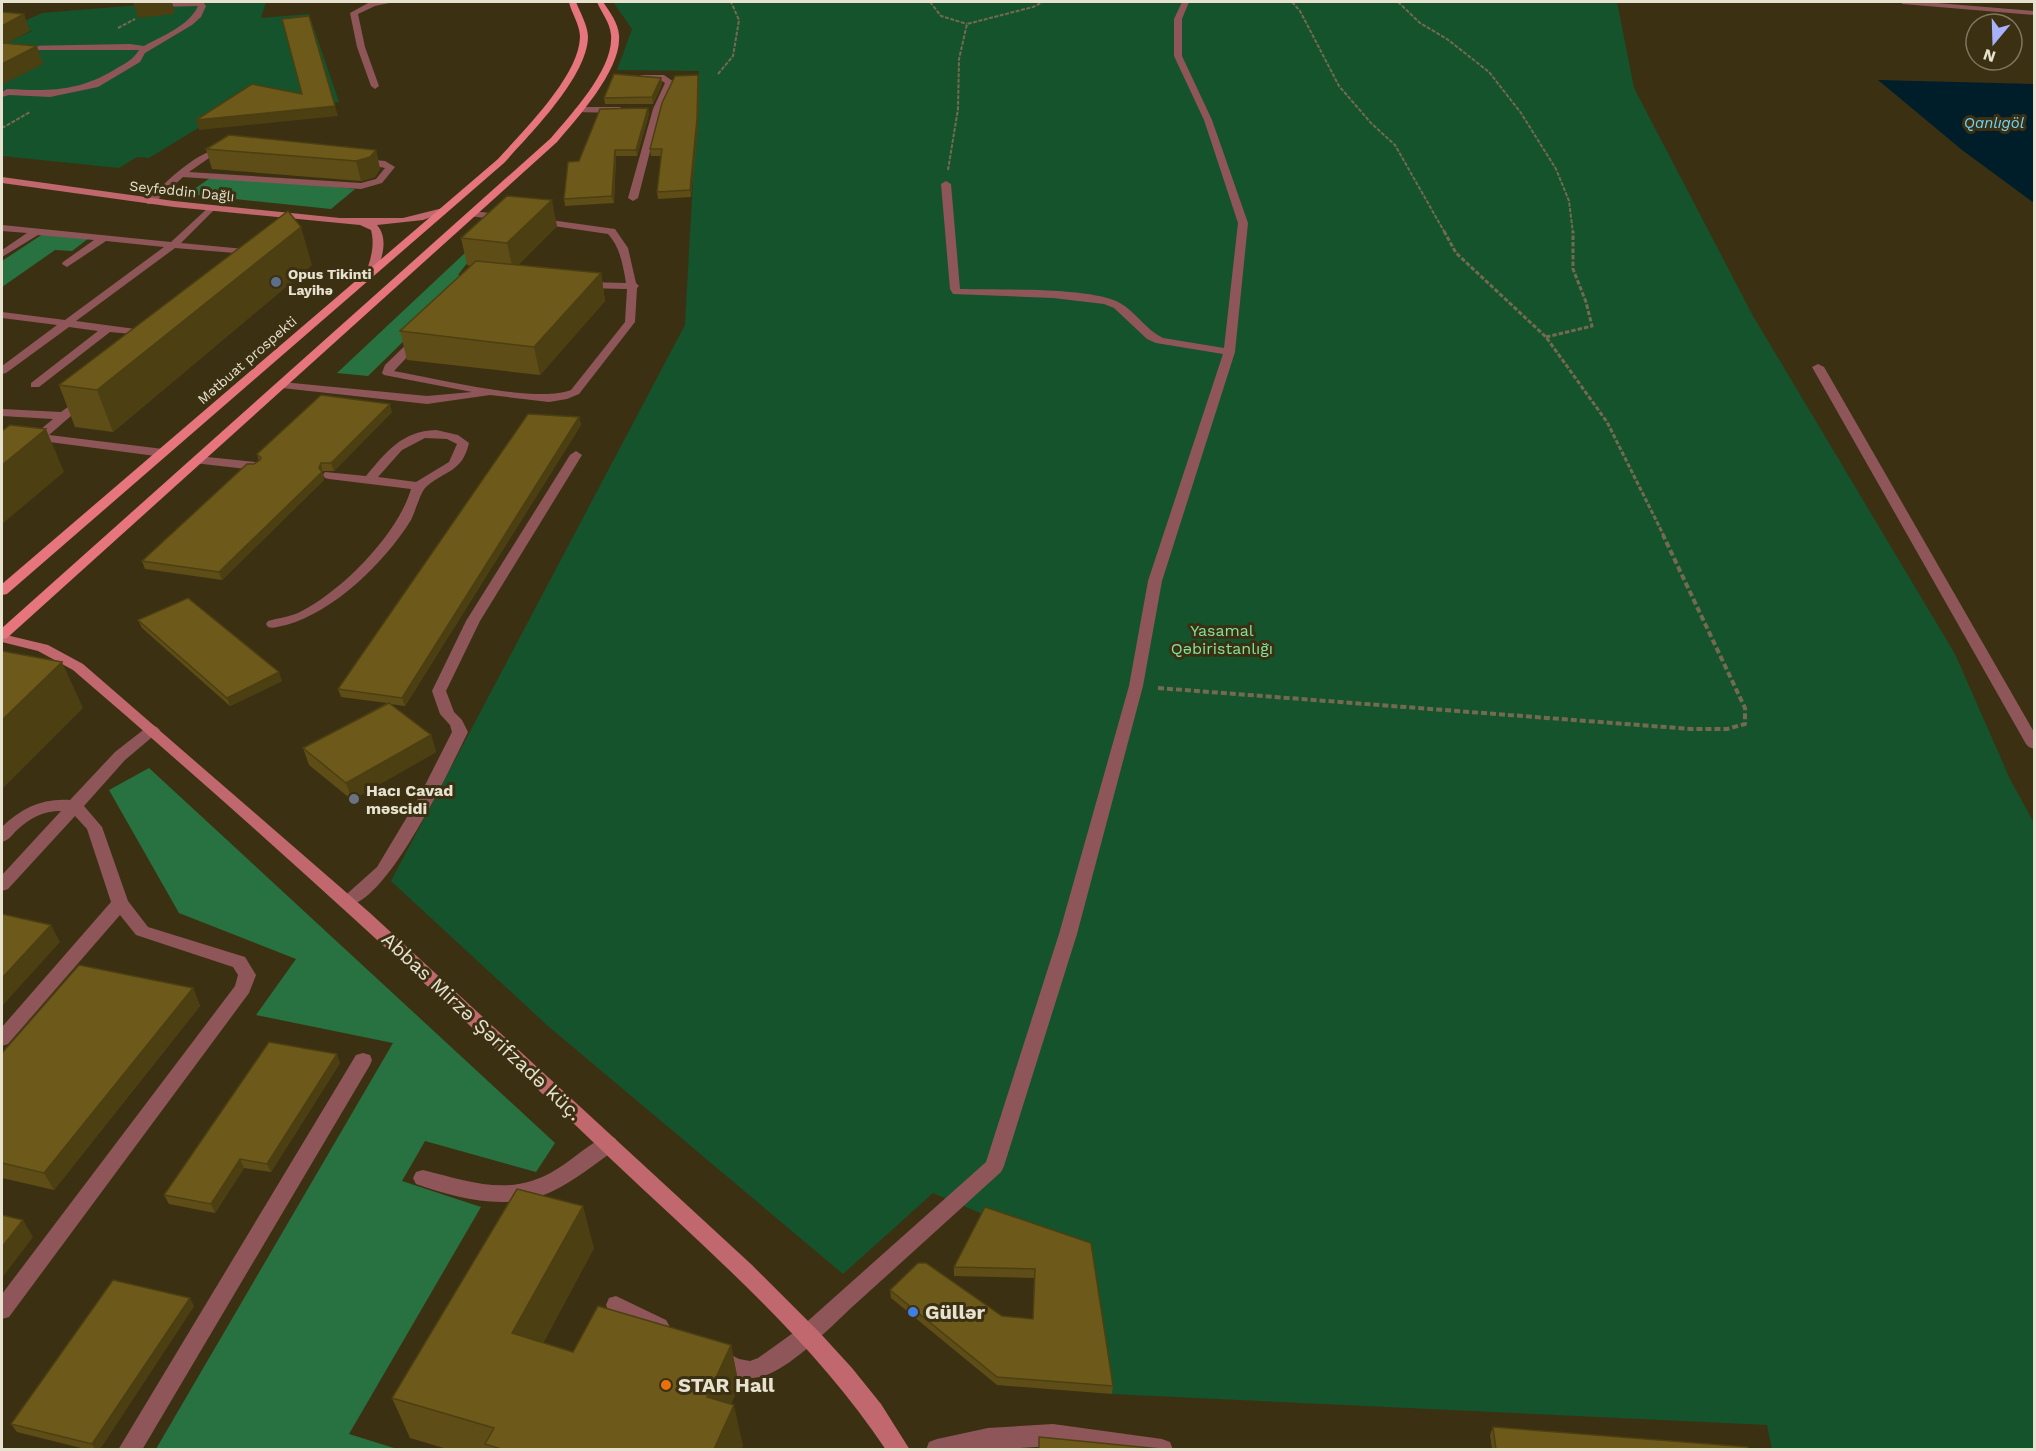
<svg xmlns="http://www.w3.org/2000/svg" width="2036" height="1451" font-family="'Work Sans',sans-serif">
  <rect width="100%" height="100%" fill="#3b3112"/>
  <path fill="#15532c" d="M176,2h90l-5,16 48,-4 30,88 -42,4 -89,16 -59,36 -12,-1 -18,11 -117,-12v-111l30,-14 -23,-3 33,-15z
    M613,2h1004l17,86 119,228 202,338 55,125 24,44v626h-262l-5,-24 -655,-31 -21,-143 -106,-36 -52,-22 -90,81 -295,-248 -157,-145 294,-556 14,-254 -82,-1 15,-41z"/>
  <path fill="#287242" d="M216,174l139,15 -24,20 -144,-15z
    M499,221l-41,54 10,3 -100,98 -31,-3z
    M49,230l44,5 -21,16 -17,-1 -53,37v-26z
    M149,768l406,375 -19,29 -111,-31 -23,40 79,26 -132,227 48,15h-241l237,-406 -137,-28 40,-56 -117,-46 -70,-123z"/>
  <path fill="#001e29" d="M1878,80l156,4v119l-72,-53z"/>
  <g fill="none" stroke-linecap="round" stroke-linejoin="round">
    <path stroke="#736a50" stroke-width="2" stroke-dasharray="4 1.5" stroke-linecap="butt" d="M40,2h90
      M930,2l11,14 26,8
      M1292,2l8,9 39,75 32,37 24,22 50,88
      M1398,2l22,21 27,16 42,33 32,41 35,56 13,32 4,32
      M118,28l17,-9
      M718,74l15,-18 6,-36 -8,-18
      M2,128l28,-16
      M948,170l10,-61 1,-50 8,-35 66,-17 10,-5"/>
    <path stroke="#736a50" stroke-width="3" stroke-dasharray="4.5 2" stroke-linecap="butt" d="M1444,231l12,22 90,84 61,85 57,114
      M1546,337l46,-11 -6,-24 -13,-33v-38"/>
    <path stroke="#736a50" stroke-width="4" stroke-dasharray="6 3" stroke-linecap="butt" d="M1158,688l533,41h36l18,-5v-16l-82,-173"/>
    <path fill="#8e5659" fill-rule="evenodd" d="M175,2h28l3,4 -5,11 -9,8 -47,28 -5,9 -42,25 -48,10 -41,-2 -7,2v-5l5,-3c42,2 70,3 107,-19 10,-6 19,-10 25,-20h-116v-4l107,-2 14,2c18,-10 45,-20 54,-40l-39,1 -4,-2z
      M370,2h24l-19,4 -17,8 7,33 14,39 -4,3 -4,-3 -14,-39 -7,-34z
      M1182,2h7l-7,17v37l30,64 36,103 -13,129 -73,229 -19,105 -66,248 -73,232 -3,6c-50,45 -100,91 -150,136 -20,19 -57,56 -82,66 -19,8 -50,7 -60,-15l3,-7 8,-3 19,10 11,2 8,-3 42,-30 186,-166 73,-228 70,-248 19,-105 75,-227 -67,-11 -9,-4 -33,-31 -10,-4 -51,-6 -100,-4 -3,-5 -9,-105 5,-3 5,3 9,105c36,1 132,-2 160,14 16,9 26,27 43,35l61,10 14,-125 -34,-103 -30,-64v-37z
      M1899,2h26l109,9v4l-131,-11z
      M642,75h22l10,7 -13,27 -23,89 -5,3 -5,-3 25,-89 12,-26 -3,-2 -23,-1v-4z
      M578,107h42l4,3 -4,3 -45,-1 -1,-2z
      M227,145l3,1v4l-21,8 -20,14 172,11 15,-4 9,-11 -30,-6v-4l30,3 10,6 -13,16 -21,6 -178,-12 -30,27h-6v-4c25,-23 46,-46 80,-55z
      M210,206l3,1v4l-32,32 74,7 5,3 -1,2 -84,-7 -99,73 74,10 6,3 -2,2 -44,-4 -71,55h-8v-4l67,-52 -29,-4 -63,46 -4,1v-8l55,-41 -55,-7v-6l63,8 99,-73 -58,-6 -39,26 -5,-3 1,-2 31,-22 -56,-5 -36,22v-7l25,-17 -25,-2v-6l169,17z
      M473,211l33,4 5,3 -5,3 -36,-5v-4z
      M536,218l79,11 13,19 8,35 3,3 -2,2 -2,34 -56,72 -12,5 -18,3 -59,-7 -63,9 -145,-16 -6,-3 6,-3 145,14 45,-4 -88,-17 -2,-2 3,-8 30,-29 4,-1 6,3 -31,33c40,7 143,33 177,19l54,-68 2,-33 -44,-1 -5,-3 5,-3 43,1c-3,-18 -6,-36 -18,-49l-75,-11v-4z
      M1818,364l6,3 210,365v17l-5,-2 -3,-3 -214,-377z
      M83,396l4,2v4l-38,33 114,14 6,4 -6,4 -121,-16 -36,30 -4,1v-10l51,-43 -51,-3v-7l59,3z
      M436,430l22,5 11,8c-7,30 -24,27 -43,44 -5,4 -11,25 -15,33 -26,42 -77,92 -125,105 -6,1 -11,4 -18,2l-2,-3 2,-3c10,-3 22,-4 32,-9 42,-21 98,-78 111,-123l-82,-10 -4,-1 -2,-3 2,-3 41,4c20,-24 36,-45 70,-46zM425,438l22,1 10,5 -8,18 -33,20 -38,-5 24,-27z
      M576,451l6,4 -102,166 -34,70 8,21 8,8 6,12c-16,32 -86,185 -127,173l-2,-4 38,-34 42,-70 33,-65 -2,-7 -10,-11 -8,-23 34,-70 104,-166z
      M198,456l57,6 6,4 -6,4 -61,-7 -2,-3 2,-3z
      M152,725l5,2 3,3 -3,3 -32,27 -41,46 18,21 26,74 20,26 97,30 11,18 -7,18 -240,324 -7,2v-25l233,-308 3,-11 -5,-8 -97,-32 -16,-20 -112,129 -6,2v-19l109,-125 -24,-73 -12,-13 -67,73 -6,2v-16l59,-64c-18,0 -31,7 -44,19 -5,5 -8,10 -15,12v-15c19,-19 41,-29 68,-27l45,-48 32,-25z
      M363,1053l7,2 2,5 -2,5 -228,385h-24l238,-395z
      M608,1136l7,2 3,6 -3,6c-20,14 -40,30 -62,41 -44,21 -94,8 -137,-7l-3,-6 3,-6 7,-2c48,12 89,28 134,-1 17,-10 33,-27 51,-33z
      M616,1296l50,24 4,7 -4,7 -7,3 -7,-3 -43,-22 -3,-7 3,-7z
      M1053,1424l109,15 8,3 3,8h-92l-28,-4 -64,4h-63l3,-8 8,-3 51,-11z"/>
    <path fill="#c0686d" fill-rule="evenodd" d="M2,177l172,24 166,17h63l40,-10 5,3 -25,9 -46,5c12,14 5,33 -1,48l-5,3 -5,-3c5,-15 9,-28 5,-43l-11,-5 -186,-18 -172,-24z
      M2,634l46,11 35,19 287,249 382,352 68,68 32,35 29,36 29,46h-24c-74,-111 -176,-197 -272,-288 -176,-169 -356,-333 -541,-492l-35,-19 -36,-9z"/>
    <path fill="#e6757d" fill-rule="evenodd" d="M569,2h7c4,10 12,24 12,35 -1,40 -57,96 -84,126l-497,431 -5,1v-11l496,-425c26,-29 81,-83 82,-122 0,-12 -9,-25 -11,-35z
      M597,2h6c7,10 15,21 16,33 3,34 -41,82 -62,107l-550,496 -5,1v-11l549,-490c20,-24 63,-69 60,-103 -1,-13 -10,-23 -14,-33z"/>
  </g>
  <path fill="#5e4d16" d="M698,75l1,7 -1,43 -7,72 -33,2 -1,-7 4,-36h-10l-1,-7z
    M661,78l1,6 -9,20h-48l-1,-6z
    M648,108l1,6 -12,42h-21l-2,47 -49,3 -1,-7z
    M206,149l170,1 4,19 -5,8 -14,4 -149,-12z
    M557,226l-39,39 83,8 4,28 -65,74 -133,-15 -7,-29 71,-65 -4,-1 -6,-27z
    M312,265l-199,167 -38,-5 -16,-42z
    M392,412l-58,59h-11l-1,2 2,7 -102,100 -77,-11 -3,-8 112,-97 5,-3 -2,-7z
    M579,417l2,8 -176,281 -15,-2 41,31 5,17 -84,48 -43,-35 -6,-17 84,-45 -46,-6 -3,-8z
    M138,620l144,61 -52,25 -88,-78z
    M193,988l7,18 -146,184 -52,-12v-125z
    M340,1063l-69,109 -27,-4 -29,45 -46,-9 -5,-9z
    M1091,1243l22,143 -1,8 -115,-9 -106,-87 -1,-8 112,26 31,3 1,-41 -80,-2v-9z
    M594,1248l-51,95 30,9 158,-7 8,41 -8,18 12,42 -2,3h-294l-37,-11 -18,-40z
    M194,1306l-94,143h-15l-68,-17 -6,-8z
    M1493,1427l255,22h-256l-2,-14z"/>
  <path fill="#4c3f12" d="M133,2h39l2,7v5l-36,4z
    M24,14l6,17 -28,15v-20z
    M37,46l6,18 -40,20 -1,-3v-17z
    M698,75l1,7 -1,43 -7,72 -1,-7z
    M661,78l1,6 -9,20 -1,-7z
    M335,106l3,10 -139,14 -3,-10z
    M648,108l1,6 -12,42 -1,-6z
    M376,150l4,19 -5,8 -14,4 -5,-20z
    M615,150l1,6 -2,47 -2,-7z
    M552,200l5,26 -44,44 -6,-27z
    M301,227l11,38 -199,167 -16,-42z
    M601,273l4,28 -65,74 -6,-28z
    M390,404l2,8 -58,59 -3,-8z
    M579,417l2,8 -176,281 -3,-8z
    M46,429l18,43 -62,52v-59z
    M321,463l3,17 -102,100 -3,-8 100,-104z
    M62,662l21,46 -81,81v-69z
    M279,672l3,9 -52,25 -3,-8z
    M431,735l5,17 -84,48 -6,-17z
    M51,925l9,17 -58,64v-28z
    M193,988l7,18 -146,184 -10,-17z
    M337,1054l3,9 -69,109 -4,-8z
    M240,1159l4,9 -29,45 -4,-9z
    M583,1206l11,42 -68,126 -14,-41z
    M23,1220l10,17 -31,41v-31z
    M190,1298l4,8 -94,143h-5l-3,-5z
    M731,1345l8,41 -24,52 -8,-41z
    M734,1405l9,41 -2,3h-27z"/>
  <path fill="#6d5a1a" stroke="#4c3f12" stroke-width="1.5" d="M2,12l22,2 -22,12z
    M309,16l26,90 -139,14 56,-36 50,10 -20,-75z
    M2,43l35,3 -35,18z
    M614,74l47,4 -9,19 -48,1z
    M698,75l-1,44 -7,71 -33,2 5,-43h-12l12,-46 13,-27z
    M648,108l-12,42h-21l-3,46 -48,3 4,-37 11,-1 21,-52z
    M229,135l147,15 -6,7 -14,4 -150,-12z
    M507,196l45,4 -45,43 -46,-5z
    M288,211l13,16 -204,163 -38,-5z
    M476,261l125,12 -67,74 -134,-16z
    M321,395l69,9 -59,59h-10l-2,5 3,4 -103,100 -77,-11 105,-97h7l6,-4 1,-2 -4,-4z
    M528,414l51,3 -177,281 -64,-9z
    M10,425l36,4 -44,36v-34z
    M188,598l91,74 -52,26 -89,-78z
    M2,651l60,11 -60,58z
    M389,703l42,32 -85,48 -43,-35z
    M2,914l49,11 -49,53z
    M79,965l114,23 -149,185 -42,-10v-110z
    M269,1042l68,12 -70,110 -27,-5 -29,45 -47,-9z
    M517,1189l66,17 -71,127 61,19 25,-46 133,39 -24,52 27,8 -20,44h-213l-16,-5 9,-16 -102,-30z
    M985,1207l106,36 22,143 -116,-9 -107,-87 28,-27h8l76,53 31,3 2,-50 -81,-2z
    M2,1215l21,5 -21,27z
    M113,1280l77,18 -98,146 -81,-20z
    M1493,1427l255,20v2h-252z
    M1039,1437l122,12h-122z"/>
  <circle fill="#5c6f8a" stroke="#3b3112" stroke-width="2" cx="276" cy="282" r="6"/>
  <circle fill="#6b7280" stroke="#3b3112" stroke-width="2" cx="354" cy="799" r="6"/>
  <circle fill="#3f7fe0" stroke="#3b3112" stroke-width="2" cx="913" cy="1312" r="6"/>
  <circle fill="#e8710a" stroke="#3b3112" stroke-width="2" cx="666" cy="1385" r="6"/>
  <g text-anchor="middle" stroke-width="6" stroke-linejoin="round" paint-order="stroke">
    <g font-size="14" fill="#e7e1d0" stroke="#3b3112">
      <text transform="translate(182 191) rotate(6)" y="5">Seyfəddin Dağlı</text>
      <text transform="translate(247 360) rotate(-41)" y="5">Mətbuat prospekti</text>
    </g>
    <g font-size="14" font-weight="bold" fill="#e7e1d0" stroke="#3b3112" text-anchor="start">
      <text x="288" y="279">Opus Tikinti<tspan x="288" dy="16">Layihə</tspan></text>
    </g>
    <g font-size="15" font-style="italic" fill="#71d5fc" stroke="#3b3112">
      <text x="1994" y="128">Qanlıgöl</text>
    </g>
    <g font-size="16" fill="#82e49f" stroke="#3b3112">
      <text x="1222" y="636">Yasamal<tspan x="1222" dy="18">Qəbiristanlığı</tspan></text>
    </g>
    <g font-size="16" font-weight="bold" fill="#e7e1d0" stroke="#3b3112" text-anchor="start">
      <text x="366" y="796">Hacı Cavad<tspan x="366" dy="18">məscidi</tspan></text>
    </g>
    <g font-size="20" fill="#e7e1d0" stroke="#3b3112">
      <text transform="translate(482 1026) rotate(43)" y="7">Abbas Mirzə Şərifzadə küç.</text>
    </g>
    <g font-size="20" font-weight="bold" fill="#e7e1d0" stroke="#3b3112" text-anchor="start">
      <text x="925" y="1319">Güllər</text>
      <text x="678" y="1392">STAR Hall</text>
    </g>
  </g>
  <rect width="2036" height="1451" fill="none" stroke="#e7e1d0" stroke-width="6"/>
  <g transform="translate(1994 42) rotate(199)"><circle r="28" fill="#3b3112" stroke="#80775e" stroke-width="1.5"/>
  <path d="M0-4.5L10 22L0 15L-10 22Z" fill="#a7b1fc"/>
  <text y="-9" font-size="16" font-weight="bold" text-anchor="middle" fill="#e7e1d0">N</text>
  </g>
</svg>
